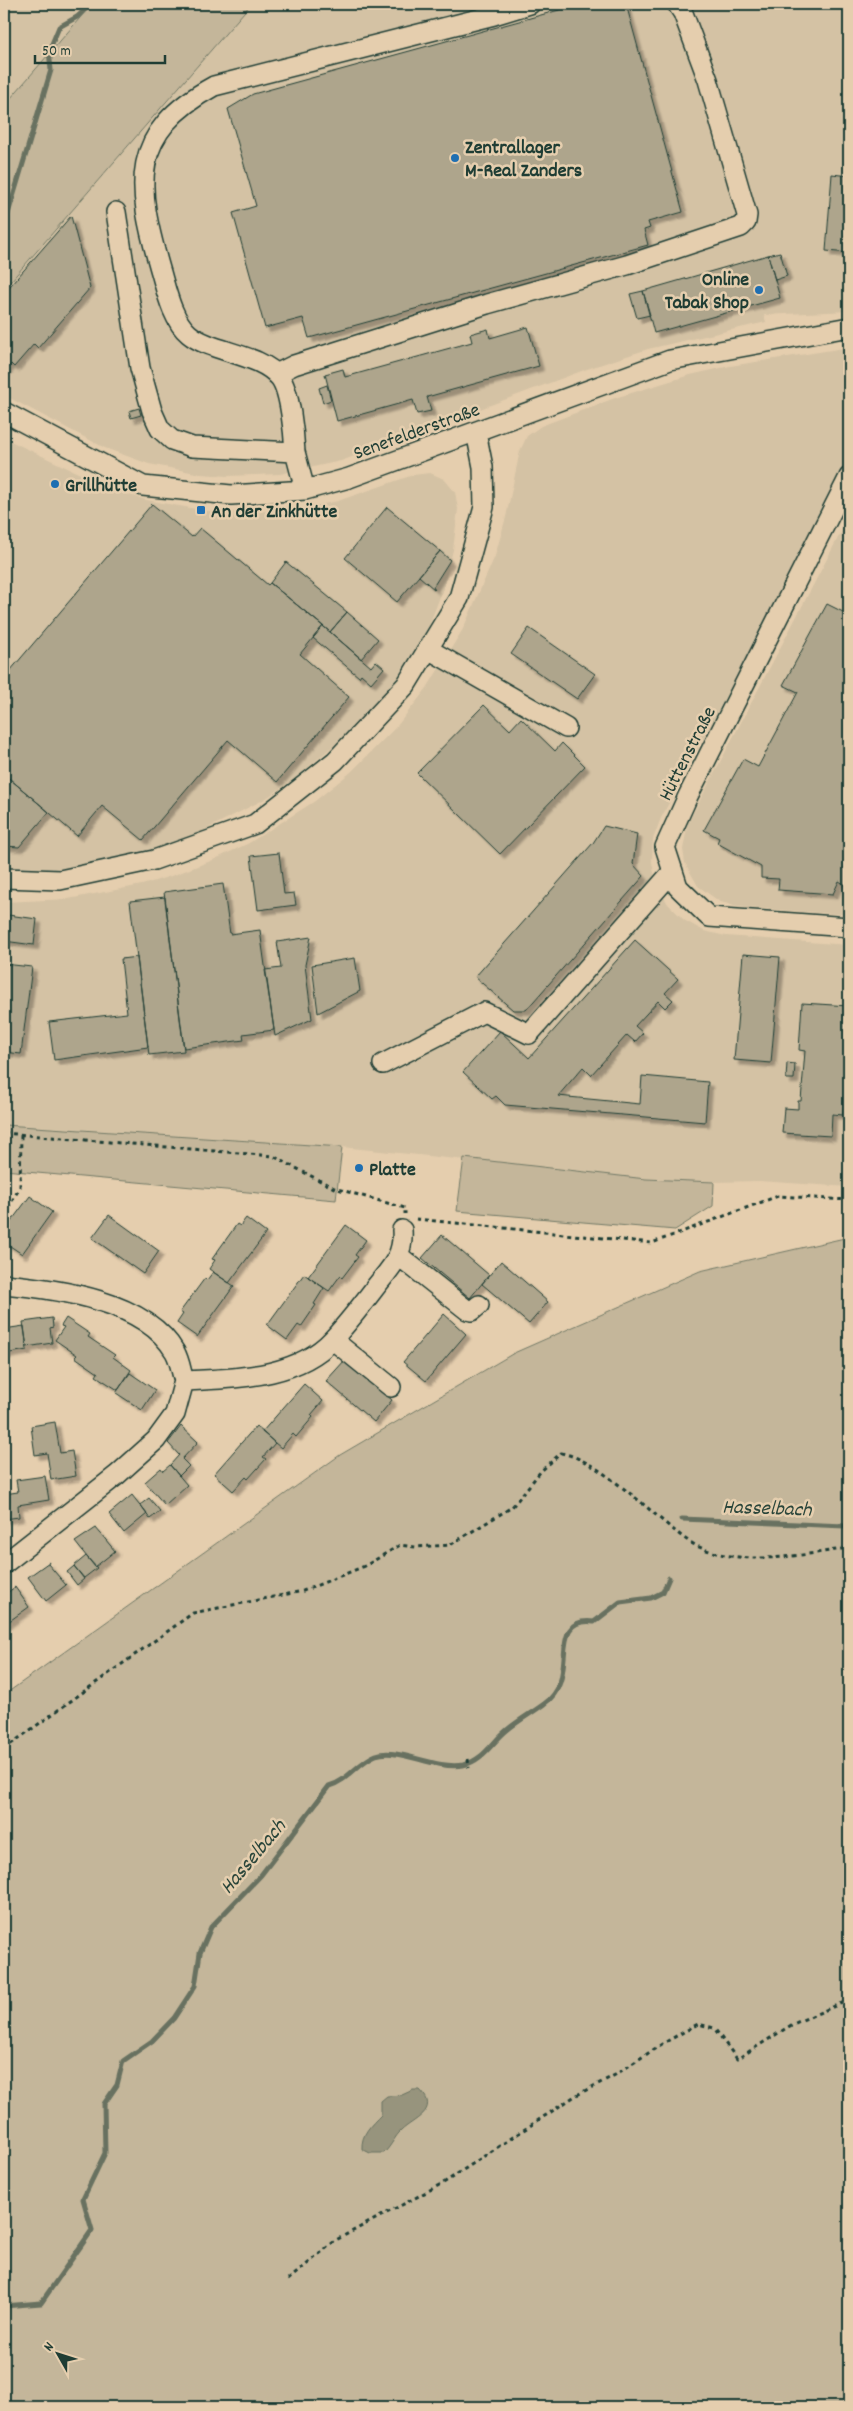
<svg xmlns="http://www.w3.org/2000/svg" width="853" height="2411" font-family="Dekko,sans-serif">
  <defs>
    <filter id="shadow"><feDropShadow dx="4.5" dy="4.5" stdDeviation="1" flood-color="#0004"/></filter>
  </defs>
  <rect width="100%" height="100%" fill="#e5ceae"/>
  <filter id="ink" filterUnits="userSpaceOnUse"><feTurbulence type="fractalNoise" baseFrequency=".02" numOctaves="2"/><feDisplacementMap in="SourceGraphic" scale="10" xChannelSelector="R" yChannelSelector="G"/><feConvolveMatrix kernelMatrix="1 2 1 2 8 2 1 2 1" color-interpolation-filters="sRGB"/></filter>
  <g filter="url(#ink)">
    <path fill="#d4c2a4" d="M4,4h88l-88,102z
      M251,4h598v307l-85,4 2,7 -118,27 -61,20 -246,92 -61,13 -53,2 -26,-2 -52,-10 -44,-16 -101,-53v-106z
      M844,348l5,1v109l-32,67 -156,293 -8,21 -1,23 4,22 12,20 16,16 20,11 22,5 123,9v242l-90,-6 -45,1 -68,-3 -304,-32 -338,-22v-223l64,-3 74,-14 32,-10 39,-15 36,-17 66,-42 36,-29 46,-46 30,-38 36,-59 32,-73 11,-39 14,-66 7,-15 14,-10 74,-28 75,-23 40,-9z
      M4,438l110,52 32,10 61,11 31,2 62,-4 38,-8 75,-26 17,-2 14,6 11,13 3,17 -5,41 -10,39 -15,39 -31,51 -40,46 -60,52 -32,22 -70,36 -39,15 -45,11 -40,7 -67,4z
      M849,517v398l-102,-7 -27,-6 -22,-16 -13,-23 -2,-14 5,-26z"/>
    <path fill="#c4b69a" stroke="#727a67" d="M92,4h159l-247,285v-183z
      M4,1125l338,22 -6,53 -332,-30z
      M464,1158l182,21 68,3 -1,24 -38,24 -218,-19z
      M849,1237v1170h-845v-712l336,-240 174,-102 186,-82z"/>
    <path fill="#97947d" stroke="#677160" d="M413,2090h7c21,21 -7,29 -19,41 -6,5 -9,14 -17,22h-14l-8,-4c-1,-15 9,-24 19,-34v-14l6,-5 15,-1z"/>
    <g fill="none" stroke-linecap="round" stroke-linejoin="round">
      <path stroke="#677160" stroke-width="5" d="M4,227l47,-157 -2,-19 10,-24 18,-10 14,-13
        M682,1519l163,7 4,-3
        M4,2306l37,-3 51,-73 -9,-31 22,-46 -1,-49 13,-19 6,-24 29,-20 22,-23 21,-32 5,-33 11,-26 50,-52 68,-89c19,-5 29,-24 47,-31 23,-8 58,15 87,10 20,-4 29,-23 44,-35 12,-10 25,-17 37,-26 38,-25 0,-88 50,-82l26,-20 31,-4 12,-6 6,-14"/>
    </g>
    <path fill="#aea58c" stroke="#1f3d34" filter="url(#shadow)" d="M581,4h45l57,208 -35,10 2,6 -6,2 4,15 -339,93 -6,-20 -38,10 -32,-115 23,-7 -28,-97 25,-15z
      M832,174l17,2v77l-23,-2z
      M71,216l19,72 -52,60 -4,-4 -20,23 -3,-3 -6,7 -1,-78z
      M780,252l7,24 -12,4 -7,-25z
      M768,255l12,43 -126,35 -11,-42z
      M643,291l7,24 -13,3 -7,-24z
      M528,327l11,39 -112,31 4,14 -14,3 -4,-14 -76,21 -12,-47 18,-5 2,8 127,-35 -2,-8 18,-5 2,9z
      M327,385l4,15 -8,3 -4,-15z
      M139,408l2,7 -10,3 -2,-7z
      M152,504l40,33 8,-9 68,57 2,-2 53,43 -23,28 49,43 -72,85 -49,-42 -85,100 -41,-34 -25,30 -73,-62v-96z
      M387,507l53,44 -43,51 -52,-44z
      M440,551l10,9 -17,27 2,3 -16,-14z
      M286,562l61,50 -17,20 -60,-49z
      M827,604l22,11v272l-10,-6 -6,13 -55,-4 1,-11 -18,-1v-11l-44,-24 2,-5 -15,-8 39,-71 15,8 40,-75 -15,-7z
      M347,612l31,27 -17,20 -31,-27z
      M323,626l48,41 5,-6 8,7 -13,15 -10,-9 -2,3 -46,-39z
      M529,628l66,46 -18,25 -66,-45z
      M484,705l26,25 11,-12 34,33 7,-8 23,23 -85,88 -83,-81z
      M4,774l45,38 -30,35 -15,-1z
      M604,826l33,8 -4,30 11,12 -118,134h-13l-38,-33 118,-134z
      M279,853l5,41 10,-1 2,12 -38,5 -7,-54z
      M223,884l7,50 30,-4 14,100 -31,4 1,6 -60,8 -20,-156z
      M165,897l19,154 -35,4 -19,-154z
      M8,915l29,4 -3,26 -30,-4v-22h3z
      M311,937l-6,28 7,54 -37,17 -10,-66 16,-2 -4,-26z
      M635,940l43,39 -13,14 8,7 -8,8 -7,-7 -23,25 8,7 -8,9 -8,-7 -36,40 -8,-8 -25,29 82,8 2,-28 66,6 -3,40 -200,-17 -9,-9 -4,3 -29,-27 37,-41 29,27z
      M743,954l37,3 -9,106 -37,-3z
      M137,957l11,90 -94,13 -5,-38 78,-9 -6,-54z
      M355,958l5,33 -42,22 -6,-48z
      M4,964l28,3 -11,87 -17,-2z
      M802,1003l47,3 -6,109 -11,-1 -1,22 -49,-3 2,-25 14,1v-8h3l4,-50 -6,-1z
      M787,1063l8,1 -1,15h-8z
      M30,1196l22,16 -30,42 -18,-12v-11z
      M109,1215l50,36 -16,23 -51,-36z
      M246,1218l20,15 -37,50 -20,-14 6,-9 -3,-1 25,-35 3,2z
      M346,1225l20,15 -11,15 3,2 -16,21 -2,-2 -11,15 -21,-14z
      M442,1235l47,40 -19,23 -48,-40z
      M501,1261l47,41 -19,22 -47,-40z
      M213,1272l21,14 -37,51 -20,-14 6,-9 -3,-2 25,-34 2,2z
      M304,1274l20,14 -10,16 2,1 -15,22 -3,-2 -11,15 -20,-15z
      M444,1314l22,20 -40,47 -23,-19z
      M52,1318l1,9 -3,1 2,15 -25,4 -4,-25z
      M66,1318l24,16 -2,3 27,18 -2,2 18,13 -13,20 -22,-14 2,-3 -23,-16 2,-2 -22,-15 9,-13 -3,-1z
      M24,1326l3,24 -23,4v-25z
      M345,1360l47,40 -18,22 -48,-41z
      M130,1373l25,17 -13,20 -26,-17z
      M304,1384l19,17 -12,14 2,2 -17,20 -3,-3 -12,14 -19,-16z
      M55,1422l5,31 12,-2 4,25 -25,4 -4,-27 -12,2 -4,-29z
      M181,1426l17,16 -16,17 7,7 -10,10 -9,-11 9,-10 -11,-12z
      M256,1426l19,17 -12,14 3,2 -18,20 -2,-2 -13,14 -19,-17z
      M170,1465l17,20 -22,20 -20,-23 16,-14 2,3z
      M45,1476l4,24 -31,5 1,12 -15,2v-25l14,-2 -2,-12z
      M132,1495l15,19 -23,19 -15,-19z
      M149,1498l11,13 -10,8 -10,-14z
      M96,1528l19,23 -20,16 -20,-25z
      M86,1556l11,12 -13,10 -10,-12z
      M49,1562l-1,2 18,21 -20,16 -18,-24z
      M74,1566l10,13 -7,6 -10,-13z
      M15,1587l14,20 -25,18v-30z"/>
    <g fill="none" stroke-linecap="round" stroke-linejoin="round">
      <g stroke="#1f3d34" stroke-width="22">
        <path id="minor" d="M116,212l24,156 12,43 8,18 12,11 20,7 103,5 10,38
          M276,374l18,-9 193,-61 140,-39 114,-38 5,-5 1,-7 -39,-135 -25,-67 -6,-9
          M4,412l139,74 88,9 74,-5 44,-12 321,-118 179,-33
          M295,452c-1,-18 -5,-61 -15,-74 -20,-25 -68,-25 -91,-44 -17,-14 -23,-45 -29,-65 -24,-84 -32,-136 54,-183l280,-71 36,-11
          M849,477l-161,319 -23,51 13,40 31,30 140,10
          M428,649l138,79
          M4,878l56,2 94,-20 101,-36 80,-63 71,-76 53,-87 25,-91 -1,-40 -7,-35
          M383,1064l101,-52 45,22 144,-163
          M399,1256l68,54 5,1 7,-6
          M4,1284c53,5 141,16 171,68 5,9 6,19 9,29
          M333,1340l58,47
          M4,1564l113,-89 39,-35 19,-26 9,-33c50,-3 112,-2 149,-42 15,-16 28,-33 41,-50 16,-21 30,-32 28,-59"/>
      </g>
      <path stroke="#1f3d34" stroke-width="3" stroke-dasharray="4 4" stroke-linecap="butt" d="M4,1133l269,23 61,32 71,20v6
        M4,1215l16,-28 1,-52
        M416,1219l236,24 126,-47 71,4
        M4,1749l189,-136 110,-22 62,-25 35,-21 16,2 34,-2 62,-38 29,-36 20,-18c26,5 50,26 71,42 17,13 46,41 63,50 46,23 106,10 154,3
        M468,1759l1,9
        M288,2280l48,-40 109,-58 130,-86 40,-21 47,-31 36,-20 16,4 23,31 56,-35 56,-24
        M716,2407h33"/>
      <use href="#minor" stroke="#e5ceae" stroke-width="19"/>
    </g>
  </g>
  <g fill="#1f6fb2" stroke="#e5ceae" stroke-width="2">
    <circle cx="455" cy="158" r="5"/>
    <circle cx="759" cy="290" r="5"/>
    <circle cx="55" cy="484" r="5"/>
    <rect x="196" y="505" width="10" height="10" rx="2.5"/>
    <circle cx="359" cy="1168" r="5"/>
  </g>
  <g text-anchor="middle" stroke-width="5" stroke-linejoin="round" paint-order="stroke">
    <g font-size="20" font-weight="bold" fill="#1f3d34" stroke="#e5ceae" text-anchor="start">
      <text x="465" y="153">Zentrallager<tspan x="465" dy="23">M-Real Zanders</tspan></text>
      <text x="749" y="285" text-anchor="end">Online<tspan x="749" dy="23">Tabak Shop</tspan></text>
      <text x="65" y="491">Grillhütte</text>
      <text x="211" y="517">An der Zinkhütte</text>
      <text x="369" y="1175">Platte</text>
    </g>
    <g font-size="20" fill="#1f3d34" stroke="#e5ceae">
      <text transform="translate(416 430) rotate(-20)" y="7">Senefelderstraße</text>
      <text transform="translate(686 753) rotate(-63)" y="7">Hüttenstraße</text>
    </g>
    <g font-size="21" font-style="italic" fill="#2b463b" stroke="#e5ceae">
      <text transform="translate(767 1507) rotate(2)" y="7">Hasselbach</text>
      <text transform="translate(252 1856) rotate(-50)" y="7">Hasselbach</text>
    </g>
  </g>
  <rect width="853" height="2411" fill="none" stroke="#e5ceae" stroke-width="20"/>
  <rect x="10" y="10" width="833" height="2391" fill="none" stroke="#1f3d34" stroke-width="2" filter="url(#ink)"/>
  <g transform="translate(58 2354) rotate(309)" stroke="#e5ceae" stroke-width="4" paint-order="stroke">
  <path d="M0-4L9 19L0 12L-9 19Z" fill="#1f3d34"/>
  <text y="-8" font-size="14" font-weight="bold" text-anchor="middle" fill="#1f3d34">N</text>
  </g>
  <path d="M35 55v8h130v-8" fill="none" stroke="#1f3d34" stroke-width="2.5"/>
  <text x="42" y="55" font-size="15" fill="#1f3d34" stroke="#e5ceae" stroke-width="4" paint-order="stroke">50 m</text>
</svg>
